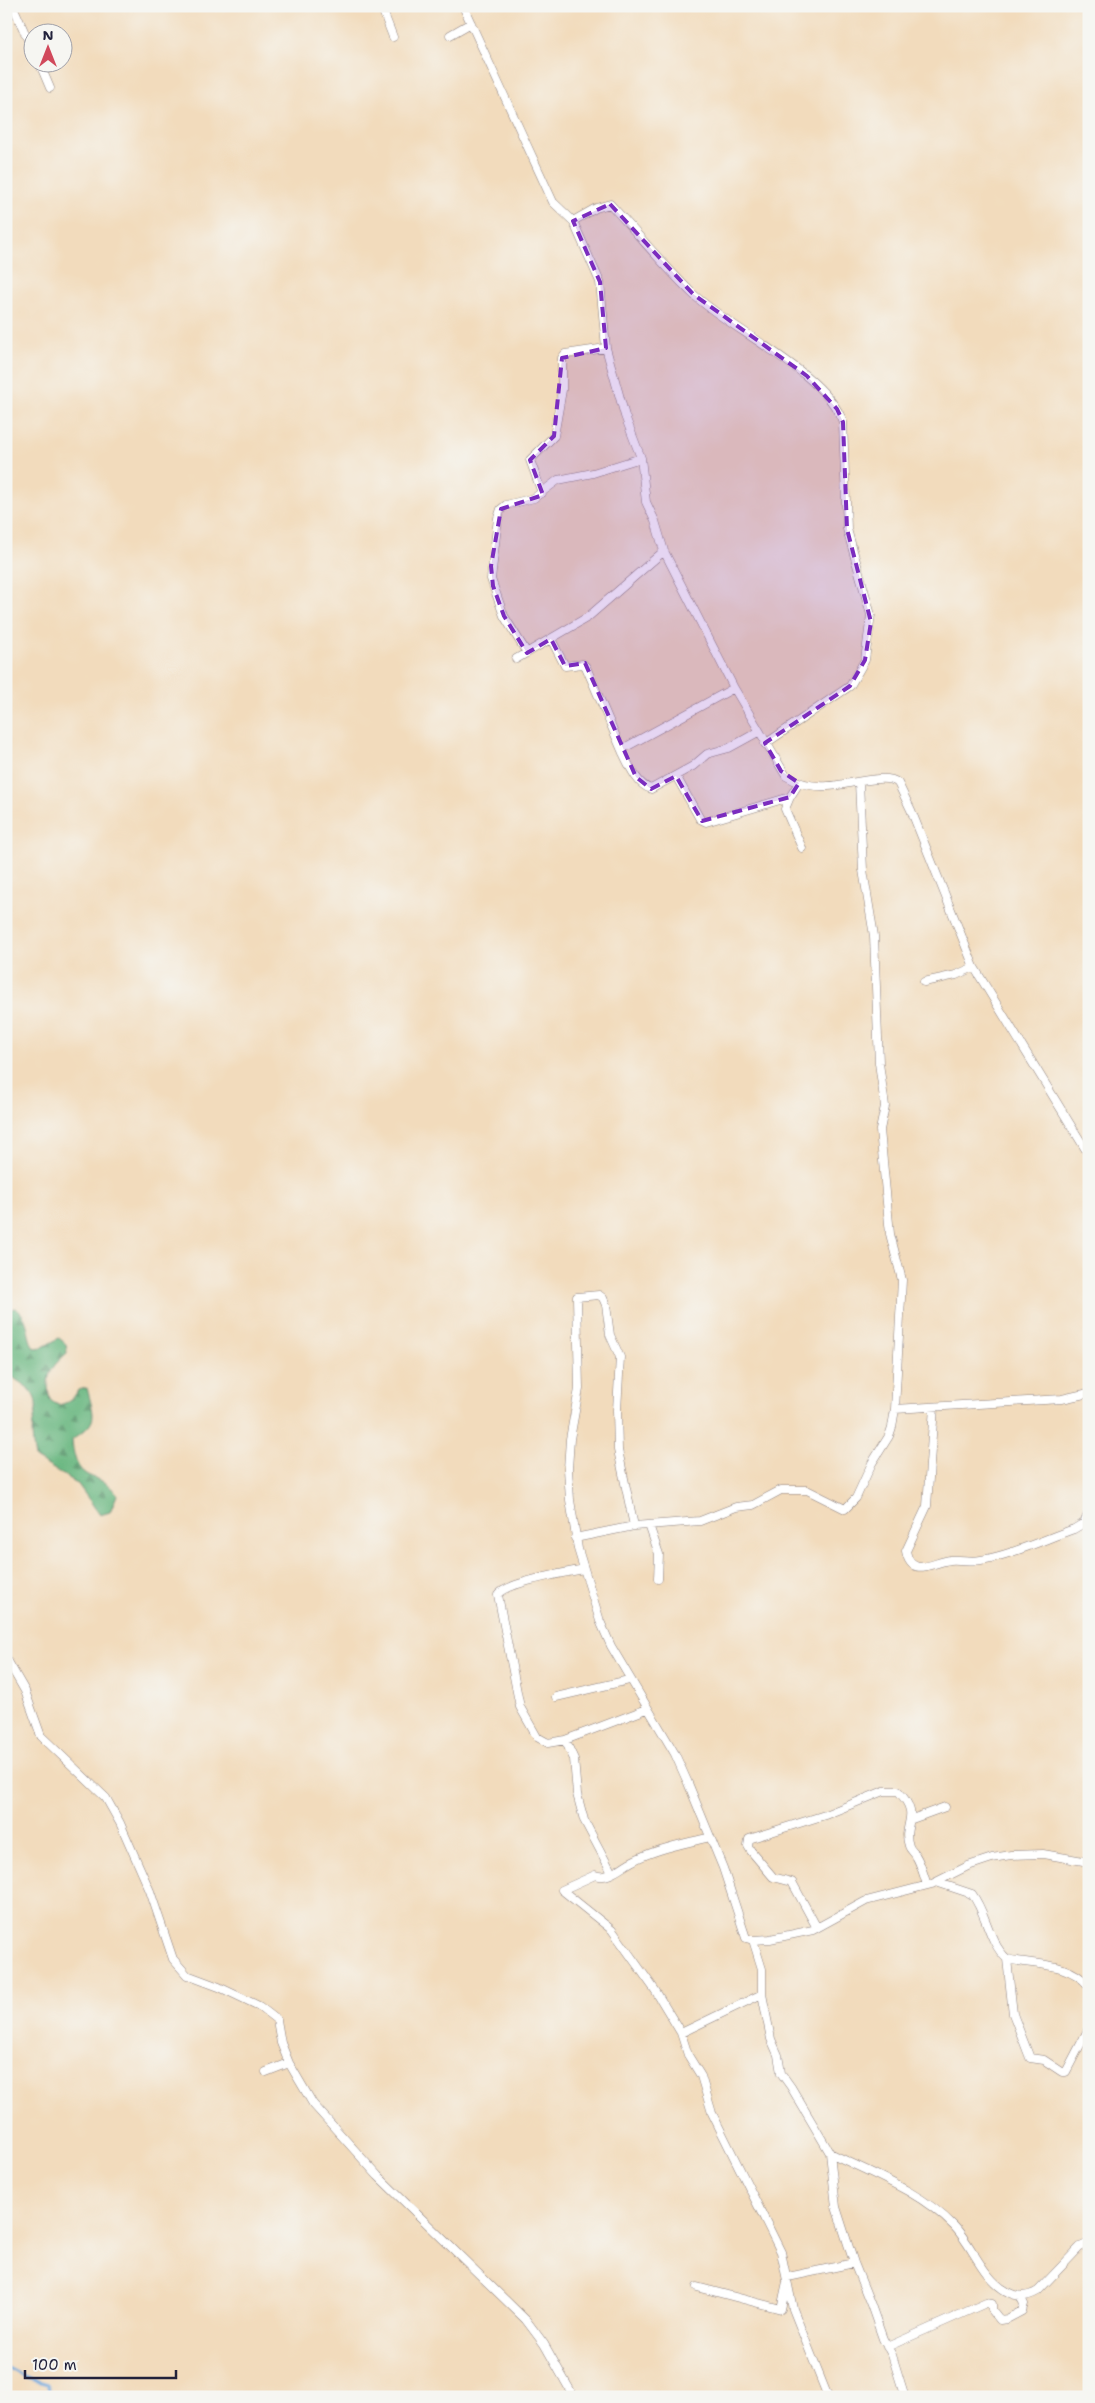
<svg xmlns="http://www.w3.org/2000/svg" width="1095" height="2403" font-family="'Shantell Sans',sans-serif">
  <defs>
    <pattern id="forest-firs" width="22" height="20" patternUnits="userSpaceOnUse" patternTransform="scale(1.25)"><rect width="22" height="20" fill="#6cb882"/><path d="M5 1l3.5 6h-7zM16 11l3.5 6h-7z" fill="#58956c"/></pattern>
  </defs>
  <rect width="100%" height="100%" fill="#f6f6f2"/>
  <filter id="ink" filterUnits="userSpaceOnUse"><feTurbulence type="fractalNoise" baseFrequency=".02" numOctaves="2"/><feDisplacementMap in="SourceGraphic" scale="10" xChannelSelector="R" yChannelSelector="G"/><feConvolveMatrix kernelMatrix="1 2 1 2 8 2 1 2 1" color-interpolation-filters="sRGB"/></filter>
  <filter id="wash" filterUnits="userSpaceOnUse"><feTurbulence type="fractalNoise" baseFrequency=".0096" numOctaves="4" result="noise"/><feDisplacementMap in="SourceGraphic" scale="20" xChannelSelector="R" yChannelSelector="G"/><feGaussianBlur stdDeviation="1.12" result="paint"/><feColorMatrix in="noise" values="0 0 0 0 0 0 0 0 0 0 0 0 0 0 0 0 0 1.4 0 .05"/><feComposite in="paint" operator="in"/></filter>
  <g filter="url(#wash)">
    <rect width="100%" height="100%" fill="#f2dbbc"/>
    <path fill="url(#forest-firs)" stroke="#476d5e" d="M15,1308c16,10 10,25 19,40l9,-1 16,-9 7,6 1,9c-18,16 -22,23 -17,47l8,5c10,-2 15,-5 20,-15l9,-2c8,31 12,33 -15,52 4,50 27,27 45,55l-7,17 -10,3 -23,-32 -42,-25c-2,-11 -4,-25 -2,-35 3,-12 6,-19 -1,-30 -6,-10 -19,-12 -26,-23v-60z"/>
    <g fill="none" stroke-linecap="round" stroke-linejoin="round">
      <path stroke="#6da7dd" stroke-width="3" d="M6,2367l20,11 22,6 5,13"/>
    </g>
  </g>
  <g filter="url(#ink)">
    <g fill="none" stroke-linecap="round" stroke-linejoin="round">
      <g stroke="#8a7e7c" stroke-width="9">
        <path id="minor" d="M13,6l19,43
          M381,6l12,31
          M463,6l90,196 20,19 27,61 6,66 19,68 16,42 5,44 9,19 9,30 70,137 52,88c13,8 27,11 42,10 17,0 58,-14 70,-3l13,27 63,157 115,188
          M450,35l21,-12
          M39,62l11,26
          M573,221l23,-13 14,-4c28,30 54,62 83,90 39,37 132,78 150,128l4,107 24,86 -6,45 -15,26 -85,58
          M542,493l-12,-33 24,-24 8,-46v-32l3,-4 41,-6
          M551,639l14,27 18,-2 3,3 37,86
          M527,653l-23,-37 -13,-37 7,-61 3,-9 5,-4 28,-7 24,-18 35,-7 48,-15
          M516,659l72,-42 76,-66
          M734,688l-110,60 -1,5c6,12 14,32 28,36l42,-23 14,-12 22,-6 29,-16
          M676,776l24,43 6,3 84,-25
          M799,783l-9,14 -5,12 17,39
          M924,982l32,-7 18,-8
          M934,1407l-7,99 -21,45c5,28 27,11 44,9 10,-1 21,2 31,0 30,-5 64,-21 93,-31l10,-6 5,-11
          M895,1409l167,-10 27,-6
          M649,1525l10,29 -1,25
          M634,1526l-16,-76 -1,-40 3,-53 -10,-22 -4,-30 -3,-7 -4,-3 -22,2 2,92 -9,50 -2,30 2,31 8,49 22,72 11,25 64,108 13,29 35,85 23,70 7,2
          M575,1538l59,-12 66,-5 36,-14 17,-2 28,-15h26l38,19 11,-11 16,-35 17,-27 3,-9 3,-18 7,-129 -12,-46 -10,-104 5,-24 -6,-43 -5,-127 -11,-66 -4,-88
          M584,1569c-16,3 -79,14 -86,26l20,102 2,10 17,30 11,6 17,-3 82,-31
          M6,1658l19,33 16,45 65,62 14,25 30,68 23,68 14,16 32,12 40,19 18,14 4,23 8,20 24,41 65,72 148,144 18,24 30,53
          M556,1697l73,-17
          M565,1740l9,19 3,35 7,26 28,53
          M912,1819l33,-12
          M710,1837c-26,7 -56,12 -79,25 -11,6 -23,18 -36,13l-33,15 50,40 43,60 26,43 81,-39
          M936,1882l36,12c15,20 16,47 35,65 29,7 61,2 82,27
          M817,1928l-25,-46 -19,-5 -22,-26 -3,-5 1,-7 76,-24 59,-24h14c25,26 3,32 11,55 1,4 5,6 7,10 5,8 8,20 11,29
          M1007,1959l6,55 17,44 14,2 18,12h4l23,-44
          M681,2033l7,22 13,21 11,37 69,139 12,57 35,88
          M266,2072l23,-9
          M830,2153c43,21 90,38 124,73 19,20 28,51 52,65 11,7 22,6 32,0l42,-44 9,-4
          M697,2287l84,22 7,-32 66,-14
          M887,2347l99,-44 6,1v6l8,10 7,-1 15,-8 2,-7 -4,-8
          M905,2397l-13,-42 -9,-16 -12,-34 -17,-42 -18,-56 -6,-54 -39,-66 -10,-14 -3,-18 -7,-16 -9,-45v-25l-9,-29 17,-1 43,-9 53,-29 66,-17 36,-18 24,-8 19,-3 32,-1 46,8"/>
      </g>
      <use href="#minor" stroke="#fff" stroke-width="8"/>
    </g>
  </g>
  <path fill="#7b2cbf" fill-opacity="0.2" stroke="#7b2cbf" stroke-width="4" stroke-dasharray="10 6" stroke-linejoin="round" d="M610,204l83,90 114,82 30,33 6,13 4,107 24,93 -6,38 -15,26 -85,57 16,28 18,12 -9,14 -88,24 -26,-45 -25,13 -15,-12 -51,-114 -20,3 -14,-27 -24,14 -23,-37 -11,-30 -2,-20 10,-57 42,-14 -13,-35 24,-24 8,-78 44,-10 -6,-66 -27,-61z"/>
  <rect width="1095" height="2403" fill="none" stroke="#f6f6f2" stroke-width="25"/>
  <g transform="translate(48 48)"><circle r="24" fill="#f6f6f2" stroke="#a1a1a9"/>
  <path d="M0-4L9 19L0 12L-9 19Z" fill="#d1495b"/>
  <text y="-8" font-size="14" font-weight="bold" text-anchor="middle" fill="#22223b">N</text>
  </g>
  <path d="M25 2370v8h151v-8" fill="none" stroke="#22223b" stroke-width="2.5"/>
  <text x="32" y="2370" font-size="15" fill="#22223b" stroke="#f6f6f2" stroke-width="4" paint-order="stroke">100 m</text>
</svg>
